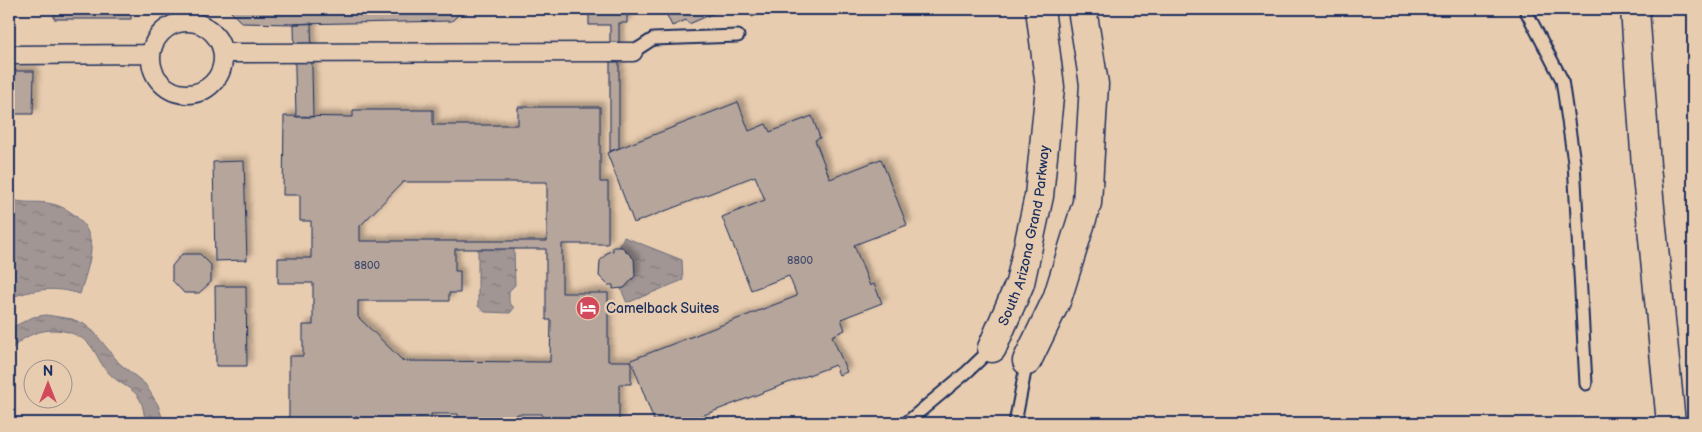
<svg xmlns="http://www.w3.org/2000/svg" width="1702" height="432" font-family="'Balsamiq Sans',sans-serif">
  <defs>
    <pattern id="water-ripples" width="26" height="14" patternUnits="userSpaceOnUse" patternTransform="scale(1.25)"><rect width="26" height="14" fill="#a19694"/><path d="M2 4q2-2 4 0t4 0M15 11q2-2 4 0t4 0" fill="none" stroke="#827b7c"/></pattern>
    <filter id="shadow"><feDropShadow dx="4.5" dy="-4.5" stdDeviation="2.5" flood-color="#0004"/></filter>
  </defs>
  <rect width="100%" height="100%" fill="#e8ccaf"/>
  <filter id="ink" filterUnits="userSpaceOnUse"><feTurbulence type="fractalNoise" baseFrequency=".02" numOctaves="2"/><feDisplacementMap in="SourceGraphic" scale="10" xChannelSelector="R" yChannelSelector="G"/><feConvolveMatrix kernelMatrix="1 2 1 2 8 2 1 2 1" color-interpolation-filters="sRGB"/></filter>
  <g filter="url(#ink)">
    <path fill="url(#water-ripples)" stroke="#6b6d7e" d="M9,199c16,5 23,2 38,4 23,3 45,22 44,46 -1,15 -7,31 -11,45 -27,-8 -45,-5 -71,4z
      M624,237l58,23 1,20 -56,23 -6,-14 4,-1 10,-12 -1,-17 -12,-12h-4z
      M478,249h36l1,36 -6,6v11l5,6 -4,5 -25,-1 -7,-6z
      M46,315l26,4 12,5 10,8 25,31 26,21 13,21 6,18h-19c-2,-39 -19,-30 -39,-53 -7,-8 -10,-20 -19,-28 -24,-20 -61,-14 -78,11v-24l24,-12z"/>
    <path fill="#b5a59b" stroke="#1b2f5e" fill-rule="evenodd" filter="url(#shadow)" d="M54,9h77v10h-77z
      M228,9h236l-12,12 -158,3 -52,-1z
      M589,9h38v14h-8v125l-9,3v-126h-21z
      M664,9h59l-34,15 -3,-4 -14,6z
      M748,9h23l-19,8z
      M311,23l2,94h-17l-2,-93z
      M9,71h25l-1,43h-24z
      M738,102l11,29 17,-7 4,8 42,-16 8,22 -5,2 15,39 51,-20 26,66 -53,20 16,41 4,-2 8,19 -41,16 4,11 -13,6 15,36 -8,3 -4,-10 -152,58h-28l-24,-63 166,-64 -8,-20 -38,14 -29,-73 43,-17 -10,-24 -121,47 -27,-70z
      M518,107h82v75h8v62h-46v49h46v68h23v23h-12v39h-77v-9h-25v5l-59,-1v-4h-27v9h-142v-67h14v-31h10v-42h-35v-25h33v-37h-11v-26h-17l1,-79 69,1v-7h80v15h85zM403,182h144v59h-187v-15zM455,249h91v71h5l-1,42 -147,-1 -45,-44v-16h91v-8h11v-22h-5z
      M244,161l3,99 -32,1 -2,-99z
      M613,247h9l12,12 1,17 -11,12 -11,1v-4h-5l-9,-9 1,-15 8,-9 5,-1z
      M182,254h18l11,11v17l-12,11h-15l-12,-13v-14z
      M215,286h31l1,80h-31z"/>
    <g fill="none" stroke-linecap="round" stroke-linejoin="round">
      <g stroke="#1b2f5e" stroke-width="15">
        <path id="service" d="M1525,9l37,71 12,82 12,222
          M633,52l20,-13 85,-3
          M906,423l61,-51 25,-24
          M1015,423l12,-62"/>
      </g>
      <g stroke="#1b2f5e" stroke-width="21">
        <path id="pedestrian" d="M151 58a36 36 0 1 1 72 0a36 36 0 1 1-72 0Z
          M223,53l410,-1
          M9,55l142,-1"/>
      </g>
      <g stroke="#1b2f5e" stroke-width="31">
        <g id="tertiary">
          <path id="s1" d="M992,348l28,-65 19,-87 11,-109 -10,-78"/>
          <path d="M1027,361l30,-62 30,-96 7,-119 -12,-75"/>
        </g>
      </g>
      <g stroke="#1b2f5e" stroke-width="31">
        <path id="motorway" d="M1635,9l11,157 25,257"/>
      </g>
      <use href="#service" stroke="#e8ccaf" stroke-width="11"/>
      <use href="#pedestrian" stroke="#e8ccaf" stroke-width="18"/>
      <use href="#tertiary" stroke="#e8ccaf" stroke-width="28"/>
      <use href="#motorway" stroke="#e8ccaf" stroke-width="28"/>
    </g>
  </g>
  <defs>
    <g id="hotel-disc" transform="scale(1.25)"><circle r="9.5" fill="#d1495b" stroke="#e8ccaf"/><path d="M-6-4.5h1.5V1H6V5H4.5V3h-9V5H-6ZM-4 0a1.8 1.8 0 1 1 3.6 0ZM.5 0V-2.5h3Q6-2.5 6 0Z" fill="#fff"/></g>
  </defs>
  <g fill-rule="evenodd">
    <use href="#hotel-disc" x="588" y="308"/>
  </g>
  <g text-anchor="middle" stroke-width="5" stroke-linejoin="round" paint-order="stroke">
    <g font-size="11" fill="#424c6d">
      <text x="800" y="264">8800</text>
      <text x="367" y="269">8800</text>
    </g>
    <g font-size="14" fill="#1b2f5e" stroke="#e8ccaf">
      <text dy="5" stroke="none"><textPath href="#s1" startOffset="118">South Arizona Grand Parkway</textPath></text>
    </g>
    <g font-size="14" fill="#1b2f5e" stroke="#e8ccaf" text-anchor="start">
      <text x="606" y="313">Camelback Suites</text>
    </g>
  </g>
  <rect width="1702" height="432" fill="none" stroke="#e8ccaf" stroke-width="30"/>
  <rect x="15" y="15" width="1672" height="402" fill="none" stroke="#1b2f5e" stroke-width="2" filter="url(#ink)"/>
  <g transform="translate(48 384)"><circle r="24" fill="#e8ccaf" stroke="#968d8f"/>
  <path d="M0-4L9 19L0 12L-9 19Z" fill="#d1495b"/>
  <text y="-8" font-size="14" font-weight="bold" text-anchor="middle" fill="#1b2f5e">N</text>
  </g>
</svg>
